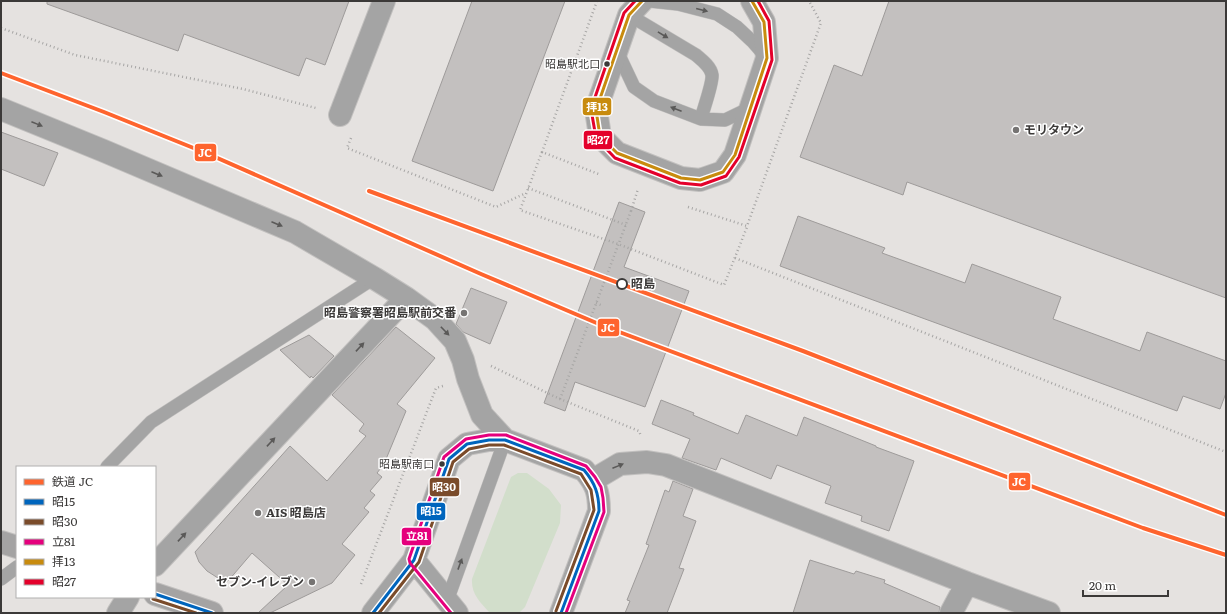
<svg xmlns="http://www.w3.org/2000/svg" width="1227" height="614" font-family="Literata,'Noto Sans JP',serif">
  <rect width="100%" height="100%" fill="#e5e2e0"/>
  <path fill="#d2decb" d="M518,473h9l22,16 12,16 -1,18 -35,84 -6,6h-29c-10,-11 -19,-19 -18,-34l39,-102z"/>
  <path fill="#c3c0bf" stroke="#9e9b9a" d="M47,1h302l-24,64 -19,-7 -7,18 -115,-42 -6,17 -131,-47z
    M472,1h93l-72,190 -81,-30z
    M889,1h337v297l-319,-116 -4,13 -103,-38 34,-92 28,11z
    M1,132l57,21 -14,33 -43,-17z
    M619,202l26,10 -21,55 65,24 -44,116 -70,-25 -10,29 -21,-8z
    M798,216l87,32 -3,5 83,30 7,-19 89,33 -8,22 87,32 7,-19 79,29v32l-6,16 -37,-13 -6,15 -397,-145z
    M471,288l36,14 -17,42 -27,-12 -7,-8z
    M396,327l39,31 -38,46 9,7 -22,53 -7,9 5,4 -12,14 5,4 -11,13 5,4 -27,32 13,11 -23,28 -62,30h-12l30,-28 -36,-32 -24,28 -10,-3 -11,-7 -8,-9 -4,-10 95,-106 37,35 39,-45 -7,-5 5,-7 -32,-29z
    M309,335l25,21 -21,22 -2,-2 -1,2 -30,-28z
    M661,400l33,13 -1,2 45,19 8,-19 51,21 7,-19 72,29v1l38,14 -25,70 -28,-10 1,-5 -37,-13 6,-17 -54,-21 -6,14 -50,-21 -5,12 -34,-12 8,-19 -38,-15z
    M673,481l20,8 -10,27 13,5 -17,47 5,1 -17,44h-42l5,-12 -3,-1 22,-55 -3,-1 19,-54 4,2z
    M810,560l44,14 2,-3 29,9 -1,3 56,24 -1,6h-146z"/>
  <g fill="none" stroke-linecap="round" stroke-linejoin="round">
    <g stroke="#c2c0bf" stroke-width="14">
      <path id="lane" d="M650,1l28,3 39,10 20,13 16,15 13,15
        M629,15l67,40c6,5 15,12 16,20 1,8 -9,35 -11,44
        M617,51l17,36 20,14 47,18 24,1 27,-13
        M107,467l44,-45 223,-144
        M1,579l16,-12
        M447,601l58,-161"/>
    </g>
    <g stroke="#c2c0bf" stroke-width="24">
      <path id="street" d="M642,1l-13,14 -33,95 4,26 17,17 64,25 19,2 23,-8 12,-17 32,-97 -3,-36 -12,-21
        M1,109l103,42 191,81 79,46 32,20 29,21 20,22 8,19 5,19 14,36 23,25
        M340,115l44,-114
        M593,480l27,-16 27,-2 19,3 301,118 82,30
        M414,560l43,53
        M155,565l251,-267
        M118,613l10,-16
        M373,613l41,-53 35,-101 18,-15 22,-4h16l79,30c12,14 15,22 15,41l-38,102
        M951,613l16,-30"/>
    </g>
    <g stroke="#c2c0bf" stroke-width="24">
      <path id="secondary" d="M1,542l16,5
        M155,594l57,19"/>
    </g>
    <path stroke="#a6a5a4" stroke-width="2.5" stroke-dasharray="1 3" stroke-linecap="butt" d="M597,1l-55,151 59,23
      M1,28l74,27 168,34 73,19
      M351,138l-4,10 149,59 30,-14
      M542,152l-22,58 98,34 106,41 23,-58
      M528,188l98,37
      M688,207l59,19 74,-203 -12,-22
      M631,211l7,-22
      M735,258l491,194
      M596,303l7,3
      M491,366l69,33 79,32 2,5
      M361,584l75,-196 7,-2"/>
    <use href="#lane" stroke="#a4a4a4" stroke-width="13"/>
    <use href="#street" stroke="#a4a4a4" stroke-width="22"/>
    <use href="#secondary" stroke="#a4a3a3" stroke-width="22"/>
    <path stroke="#a6a5a4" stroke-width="2.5" stroke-dasharray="1 3" stroke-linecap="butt" d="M560,399l71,-188"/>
    <g stroke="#fff" stroke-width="6">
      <path id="bus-1" d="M155,594l57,19
        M373,613l41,-53 35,-101 18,-15 22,-4h16l79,30c11,13 15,24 15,41l-38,102"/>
    </g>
    <g stroke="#fff" stroke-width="6">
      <path id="bus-2" d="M153,599l43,14
        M379,613l40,-51 34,-100 16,-13 20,-4h15l77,29 10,16 3,20 -38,101"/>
    </g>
    <g stroke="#fff" stroke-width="6">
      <path id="bus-3" d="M451,613l-41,-50 -1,-4 35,-102 22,-18 23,-4h17l80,31 9,11 6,10 2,11 1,14 -38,101"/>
    </g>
    <g stroke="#fff" stroke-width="6">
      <path id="bus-4" d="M642,1l-13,14 -33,95 4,26 17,17 64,25 19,2 23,-8 12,-17 32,-97 -3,-36 -12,-21"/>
    </g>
    <g stroke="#fff" stroke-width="6">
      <path id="bus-5" d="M635,1l-11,12 -33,96 5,29 19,20 65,25 21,2 25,-9 13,-19 33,-97 -3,-39 -11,-20"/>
    </g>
    <use href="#bus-1" stroke="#0065bd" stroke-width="3"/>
    <use href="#bus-2" stroke="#7a4b2a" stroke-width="3"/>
    <use href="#bus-3" stroke="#e5007d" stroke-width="3"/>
    <use href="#bus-4" stroke="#c88b0e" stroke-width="3"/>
    <use href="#bus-5" stroke="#e4002b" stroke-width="3"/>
    <g stroke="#fff" stroke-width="7">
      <path id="rail-1" d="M1,73l103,39 102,41 275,121 125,53 537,201 83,27
        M369,191l434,160 423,164"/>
    </g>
    <use href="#rail-1" stroke="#fe642e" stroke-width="4"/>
  </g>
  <defs><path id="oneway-solid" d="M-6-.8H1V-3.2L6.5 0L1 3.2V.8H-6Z"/></defs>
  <g fill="#5a5958">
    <use href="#oneway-solid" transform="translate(702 10) rotate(14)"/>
    <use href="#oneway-solid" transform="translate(663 35) rotate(31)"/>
    <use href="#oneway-solid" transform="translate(676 109) rotate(-159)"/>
    <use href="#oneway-solid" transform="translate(37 124) rotate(22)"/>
    <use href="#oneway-solid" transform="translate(157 174) rotate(23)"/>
    <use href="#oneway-solid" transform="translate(277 224) rotate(23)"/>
    <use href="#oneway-solid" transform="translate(445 331) rotate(46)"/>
    <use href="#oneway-solid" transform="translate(360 347) rotate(-47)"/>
    <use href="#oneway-solid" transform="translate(271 442) rotate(-47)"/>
    <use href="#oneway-solid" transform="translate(618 466) rotate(-22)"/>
    <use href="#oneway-solid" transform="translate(182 537) rotate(-47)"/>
    <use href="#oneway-solid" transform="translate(460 564) rotate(-70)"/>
  </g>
  <g fill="#3b3938" stroke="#fff" stroke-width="1.5">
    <circle cx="607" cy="64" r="3.5"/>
    <circle cx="442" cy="464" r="3.5"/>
  </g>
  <g fill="#767473" stroke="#fff" stroke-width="1.5">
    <circle cx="1016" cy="130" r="4"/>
    <circle cx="464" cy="313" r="4"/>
    <circle cx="258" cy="513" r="4"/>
    <circle cx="312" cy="582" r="4"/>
  </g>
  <circle fill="#fff" stroke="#3b3938" stroke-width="2" cx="622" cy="284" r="5"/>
  <g text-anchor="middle" stroke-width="3" stroke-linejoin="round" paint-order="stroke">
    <g font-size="11" fill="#3b3938" stroke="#fff" text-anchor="end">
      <text x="600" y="68">昭島駅北口</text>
      <text x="434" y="468">昭島駅南口</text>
    </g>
    <g font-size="12" font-weight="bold" fill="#3b3938" stroke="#fff" text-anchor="start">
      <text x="1024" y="134">モリタウン</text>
      <text x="456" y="317" text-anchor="end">昭島警察署昭島駅前交番</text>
      <text x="266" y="517">AIS 昭島店</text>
      <text x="304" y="586" text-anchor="end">セブン-イレブン</text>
    </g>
    <g font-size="12" font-weight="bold" fill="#3b3938" stroke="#fff" text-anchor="start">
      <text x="631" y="288">昭島</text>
    </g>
  </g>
  <g stroke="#fff" stroke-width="1.5">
    <rect x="582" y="97" width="30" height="19" rx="4" fill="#c88b0e"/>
    <rect x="583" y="130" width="30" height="20" rx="4" fill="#e4002b"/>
    <rect x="194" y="143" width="23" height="19" rx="4" fill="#fe642e"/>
    <rect x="597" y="318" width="23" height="19" rx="4" fill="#fe642e"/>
    <rect x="1008" y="472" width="23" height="19" rx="4" fill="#fe642e"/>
    <rect x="429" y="477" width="31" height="20" rx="4" fill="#7a4b2a"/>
    <rect x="416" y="502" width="30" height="19" rx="4" fill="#0065bd"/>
    <rect x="401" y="527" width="31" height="19" rx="4" fill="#e5007d"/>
  </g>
  <g font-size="11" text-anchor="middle" font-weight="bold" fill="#fff">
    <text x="597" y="111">拝13</text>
    <text x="598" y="144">昭27</text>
    <text x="205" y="157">JC</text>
    <text x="608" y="332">JC</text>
    <text x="1019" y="486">JC</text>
    <text x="444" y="491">昭30</text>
    <text x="431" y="515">昭15</text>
    <text x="417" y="540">立81</text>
  </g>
  <rect width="1227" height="614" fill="none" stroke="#3b3938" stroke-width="4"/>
  <rect x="16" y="466" width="140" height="132" fill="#ffffff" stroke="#b1b0af"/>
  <rect x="24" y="479" width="20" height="6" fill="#fe642e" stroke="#b1b0af"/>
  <text x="52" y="486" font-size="12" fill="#3b3938">鉄道 JC</text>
  <rect x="24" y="499" width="20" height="6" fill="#0065bd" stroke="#b1b0af"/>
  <text x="52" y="506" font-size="12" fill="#3b3938">昭15</text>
  <rect x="24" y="519" width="20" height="6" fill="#7a4b2a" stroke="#b1b0af"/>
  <text x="52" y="526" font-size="12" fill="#3b3938">昭30</text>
  <rect x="24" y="539" width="20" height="6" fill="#e5007d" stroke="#b1b0af"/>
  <text x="52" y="546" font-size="12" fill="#3b3938">立81</text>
  <rect x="24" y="559" width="20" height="6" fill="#c88b0e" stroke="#b1b0af"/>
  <text x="52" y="566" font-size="12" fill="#3b3938">拝13</text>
  <rect x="24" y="579" width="20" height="6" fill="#e4002b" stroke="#b1b0af"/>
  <text x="52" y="586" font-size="12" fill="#3b3938">昭27</text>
  <path d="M1083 590v6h85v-6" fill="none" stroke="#3b3938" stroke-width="2"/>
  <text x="1089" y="590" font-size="12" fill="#3b3938" stroke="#ffffff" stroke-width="3" paint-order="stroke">20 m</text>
</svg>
